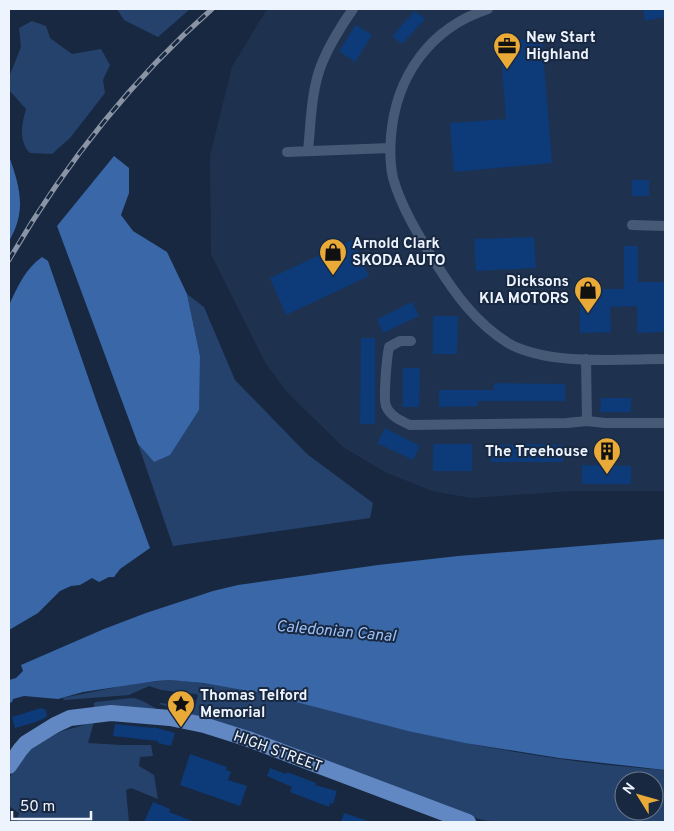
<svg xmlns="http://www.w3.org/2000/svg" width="674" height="831" font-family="Overpass,sans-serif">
  <rect width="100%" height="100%" fill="#182840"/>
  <path fill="#1e3250" d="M267,9h398v482h-93l-101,7 -39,-7 -47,-19 -42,-25 -55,-54 -22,-29 -55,-110 -1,-98 22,-89z"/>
  <path fill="#25426d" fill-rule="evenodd" d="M117,9h73l-32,28 -34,-17z
    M32,21l14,5 4,12 22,16 29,-5 9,16 -7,15 2,13 -35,45 -18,16 -22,-1c-12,-12 -8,-30 -4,-44l-17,-19v-13l12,-30 -2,-19z
    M187,294l17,13 31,73 72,74 66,49 -3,15 -197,28 -35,-102 16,18 46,-106z
    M170,680c81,5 158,32 237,50 84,20 172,34 258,40v52h-164l-19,-2 -302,-107 -5,-5 -16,-4 2,-1 14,2 9,5 9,3 5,-18 -3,-1 -34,-4 -12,-4 -20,9 -64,5 -3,-2 75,-15zM624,781h30v30h-30z
    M131,698c8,0 17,6 24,10v2l-61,-2v-5l2,-1z
    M94,722l-6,21 34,2h29l2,11 -13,1 -1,9 15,9 4,24 -27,-11 -5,2 3,32h-112l2,-9 -10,-7v-28l15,-22 9,-10 26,-14z"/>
  <path fill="#3a67a8" d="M9,156c11,31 18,55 0,85z
    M114,156l15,12v25l-8,22 12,16 34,21 20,42 13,62 -1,54 -29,45 -16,7 -16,-18 -81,-218z
    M42,257l6,4 49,142 53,145 -30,21 -6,8h-5l-10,5 -7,-4 -12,7 -9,1 -11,5 -22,22 -29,17v-325c9,-19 16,-36 33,-48z
    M665,539v231l-106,-12 -94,-15 -57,-12 -147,-38 -58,-10 -33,-3 -14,1 -73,11 -25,7 -34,-3 -11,3 -1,3 -3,1v-23l7,-2 7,-7 -2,-6 83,-36 42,-16 67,-22 25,-6 140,-20 80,-9z"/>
  <path fill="#0d3a78" d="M643,9h22v8l-20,4z
    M415,11l10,8 -23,25 -10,-8z
    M356,25l16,10 -17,27 -16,-11z
    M542,38l10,125 -98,9 -4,-49 56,-4 -6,-78z
    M632,180h17v16h-17z
    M534,237l2,31 -60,3 -2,-32z
    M352,240l17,36 -83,39 -16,-37z
    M624,246h14v36h27v50l-28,1v-27l-27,1 1,25 -31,1v-44h44z
    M412,302l7,14 -36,17 -6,-14z
    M433,316h25l-1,38h-24z
    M361,338h14v86h-15z
    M403,368h17l-1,39h-16z
    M494,383l71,1v17h-87v5l-39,1v-17h55z
    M601,398h30v14h-31z
    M385,428l35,18 -7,14 -36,-17z
    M433,444h39v27h-39z
    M530,444l33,1v17h-72v-17z
    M582,465l49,1v18h-49z
    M41,708l5,2 1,7 -11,5 -21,6 -3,-11z
    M115,724l38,4v-1l22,6 -4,13 -13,-3v-2l-45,-5z
    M190,754l37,13 -1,3 5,2 -3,8 19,6 -7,20 -60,-21z
    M270,768l16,6 1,-2 29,11 -1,2 22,6 -4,13 -3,-1 -1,4 -39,-15 2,-5 -25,-11z
    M153,802l17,7 -1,3 26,10h-51z
    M344,813l24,8 -1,1h-26z"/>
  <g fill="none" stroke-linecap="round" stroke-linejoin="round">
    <path stroke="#465975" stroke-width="10" d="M488,9c-58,19 -92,67 -97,127 -1,13 -1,29 2,42 8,29 26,58 42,84 20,32 41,61 73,81 41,23 111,16 157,16
      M308,151c3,-29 3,-61 14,-88 8,-19 19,-37 31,-54
      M287,152l103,-4
      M632,225l33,1
      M411,341h-11l-11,6c-2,9 -6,51 -3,59 4,10 15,15 24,19l157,-2 20,-2 18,2h60
      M586,359l1,62"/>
    <path stroke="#6188c2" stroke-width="16" d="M9,766l11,-16 6,-7 29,-18 15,-7 41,-5 59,5 34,7 44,14 220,83"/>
    <g stroke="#8a94a5" stroke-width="5">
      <path id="rail" d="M9,260c54,-93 122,-180 203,-251"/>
    </g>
    <use href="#rail" stroke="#182840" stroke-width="3" stroke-dasharray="9" stroke-linecap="butt"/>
  </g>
  <defs>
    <g id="office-pin" transform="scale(1.4375)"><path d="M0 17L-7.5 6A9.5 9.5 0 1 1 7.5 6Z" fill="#e9aa38" stroke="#182840"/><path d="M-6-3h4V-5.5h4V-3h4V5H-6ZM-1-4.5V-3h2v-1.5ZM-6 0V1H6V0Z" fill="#111"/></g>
    <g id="shop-pin" transform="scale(1.4375)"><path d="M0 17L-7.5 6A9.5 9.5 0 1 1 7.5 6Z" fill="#e9aa38" stroke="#182840"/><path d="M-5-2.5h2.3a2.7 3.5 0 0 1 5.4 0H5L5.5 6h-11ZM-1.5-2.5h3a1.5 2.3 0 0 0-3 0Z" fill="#111"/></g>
    <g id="building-pin" transform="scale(1.4375)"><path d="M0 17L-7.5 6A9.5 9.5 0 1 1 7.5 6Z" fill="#e9aa38" stroke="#182840"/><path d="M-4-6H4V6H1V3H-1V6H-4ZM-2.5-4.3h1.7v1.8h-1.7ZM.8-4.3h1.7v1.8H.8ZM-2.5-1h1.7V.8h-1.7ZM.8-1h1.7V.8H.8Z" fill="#111"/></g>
    <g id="sight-pin" transform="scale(1.4375)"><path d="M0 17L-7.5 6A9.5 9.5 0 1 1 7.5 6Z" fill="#e9aa38" stroke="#182840"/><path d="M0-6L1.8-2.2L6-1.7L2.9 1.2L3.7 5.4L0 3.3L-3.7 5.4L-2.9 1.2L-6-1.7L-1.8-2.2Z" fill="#111"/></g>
  </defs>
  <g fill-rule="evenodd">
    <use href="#office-pin" x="507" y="46"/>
    <use href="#shop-pin" x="333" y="252"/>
    <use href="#shop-pin" x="588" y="290"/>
    <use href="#building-pin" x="607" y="451"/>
    <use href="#sight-pin" x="181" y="704"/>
  </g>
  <g text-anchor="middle" stroke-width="4" stroke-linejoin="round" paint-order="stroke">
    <g font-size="15" font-weight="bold" fill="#eef4fe" stroke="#182840" text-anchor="start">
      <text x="526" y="42">New Start<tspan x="526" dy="17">Highland</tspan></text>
      <text x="352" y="248">Arnold Clark<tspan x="352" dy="17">SKODA AUTO</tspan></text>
      <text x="569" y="286" text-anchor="end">Dicksons<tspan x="569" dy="17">KIA MOTORS</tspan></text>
      <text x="588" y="456" text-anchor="end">The Treehouse</text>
      <text x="200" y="700">Thomas Telford<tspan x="200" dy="17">Memorial</tspan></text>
    </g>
    <g font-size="15" fill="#eef4fe" stroke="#182840">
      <text transform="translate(278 751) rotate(20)" y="5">HIGH STREET</text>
    </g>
    <g font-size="16" font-style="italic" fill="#9cc1f8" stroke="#182840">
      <text transform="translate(336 630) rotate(5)" y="6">Caledonian Canal</text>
    </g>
  </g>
  <rect width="674" height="831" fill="none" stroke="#eef4fe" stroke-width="20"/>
  <g transform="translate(639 796) rotate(307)"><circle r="24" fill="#182840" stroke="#6e7a8c"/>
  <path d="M0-4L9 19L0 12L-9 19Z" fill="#e9aa38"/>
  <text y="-8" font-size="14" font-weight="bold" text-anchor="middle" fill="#eef4fe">N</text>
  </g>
  <path d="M12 811v8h79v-8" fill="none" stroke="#eef4fe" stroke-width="2.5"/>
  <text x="20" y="811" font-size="15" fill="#eef4fe" stroke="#182840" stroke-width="4" paint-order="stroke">50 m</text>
</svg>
